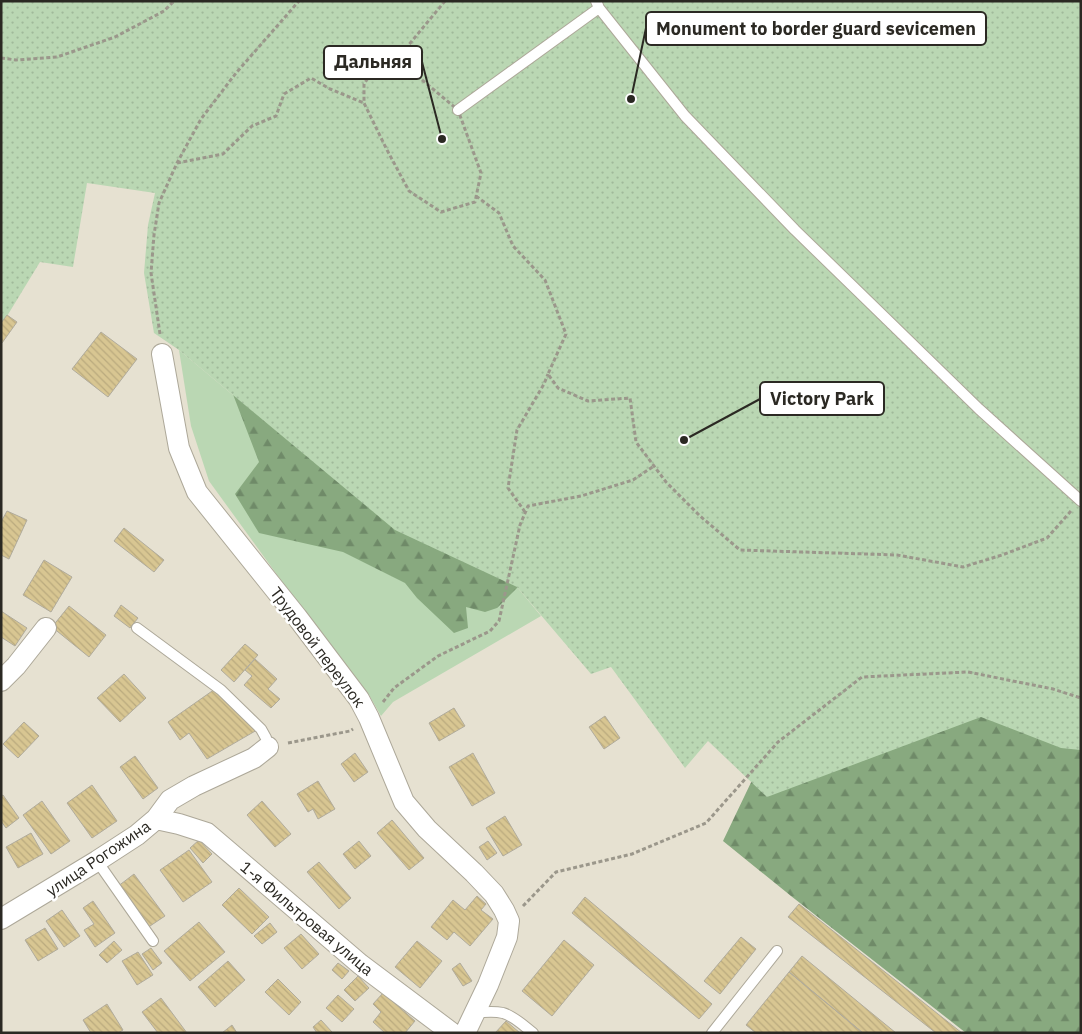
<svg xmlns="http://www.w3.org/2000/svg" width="1082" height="1034" font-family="'IBM Plex Sans',sans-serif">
  <defs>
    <pattern id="forest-firs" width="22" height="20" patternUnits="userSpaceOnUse" patternTransform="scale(1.25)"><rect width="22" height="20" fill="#88a97f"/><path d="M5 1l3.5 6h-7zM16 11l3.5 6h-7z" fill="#6f8a68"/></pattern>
    <pattern id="park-dots" width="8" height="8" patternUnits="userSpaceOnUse" patternTransform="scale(1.25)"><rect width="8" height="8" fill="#bad7b3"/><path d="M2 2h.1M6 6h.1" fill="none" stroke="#a0b99a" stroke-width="1.8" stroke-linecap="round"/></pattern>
    <pattern id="building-back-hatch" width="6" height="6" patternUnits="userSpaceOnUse" patternTransform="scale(1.25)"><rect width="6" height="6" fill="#d8c692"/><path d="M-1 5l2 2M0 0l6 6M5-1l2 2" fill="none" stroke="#baaa7e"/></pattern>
  </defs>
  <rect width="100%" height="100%" fill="#e6e1d1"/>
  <path fill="#bad7b3" d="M179,350l216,180 122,57 24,29 -148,86 -12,14 -12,-21 -65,-83 -95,-131 -18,-55z"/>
  <path fill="url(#forest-firs)" d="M214,345l867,171v517h-115l-175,-137 -68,-55 33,-69 -226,-197 -33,33 -12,4 -19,-5 2,21 -14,5 -37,-35 -12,-15 -62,-31 -84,-19 -24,-39 24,-32z"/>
  <path fill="url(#park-dots)" d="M1,1h1080v749l-20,-2 -80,-31 -214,80 -59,-56 -23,27 -74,-101 -20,7 -74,-87 -122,-57 -216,-180 -25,-17 -10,-60 4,-48 7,-32 -68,-10 -14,84 -33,-5 -39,64z"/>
  <path fill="url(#building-back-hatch)" stroke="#b0ab9c" d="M7,315l10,7 -15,21h-1v-20z
    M101,332l36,27 -29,38 -36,-28z
    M7,511l20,9 -18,39 -8,-4v-33z
    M124,528l40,32 -10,12 -40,-31z
    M44,560l28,17 -21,35 -28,-17z
    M121,605l17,13 -8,10 -16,-12z
    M69,606l37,29 -17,22 -37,-30z
    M1,611l26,17 -12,18 -14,-9z
    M245,644l13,11 -24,27 -13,-12z
    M255,659l22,20 -9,10 12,10 -9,9 -27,-23 8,-9 -7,-6z
    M124,674l22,24 -26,24 -23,-24z
    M215,689l42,41 -50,29 -18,-26 -9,7 -12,-18z
    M454,708l11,18 -26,15 -10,-18z
    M605,716l15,22 -16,11 -15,-22z
    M24,722l15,14 -21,22 -15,-14z
    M355,753l13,19 -14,10 -13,-18z
    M473,753l22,40 -23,13 -23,-39z
    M135,756l23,32 -15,11 -23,-32z
    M318,781l17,28 -17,10 -5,-10 -5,3 -11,-18z
    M92,785l25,36 -25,17 -25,-35z
    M3,795l16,23 -13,10 -5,-7v-25z
    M42,801l28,40 -19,13 -28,-39z
    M262,801l29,33 -16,13 -28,-32z
    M505,816l17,29 -19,11 -17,-28z
    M392,820l32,38 -15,12 -32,-37z
    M31,833l12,21 -25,14 -12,-21z
    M199,840l13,14 -9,9 -13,-15z
    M359,841l12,15 -16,13 -12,-15z
    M488,841l9,12 -10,7 -8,-13z
    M189,850l23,32 -29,20 -23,-32z
    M319,862l32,36 -12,11 -32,-37z
    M134,874l31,42 -18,12 -30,-41z
    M239,888l30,29 -17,17 -30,-29z
    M477,896l9,8 -5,6 12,9 -23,27 -16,-14 -7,8 -16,-13 22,-27 12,10z
    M585,897l127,107 -13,15 -127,-106z
    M93,901l22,32 -20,14 -11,-17 10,-6 -11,-16z
    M799,904l163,129h-26l-148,-116z
    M62,910l18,26 -16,11 -18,-26z
    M199,922l26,30 -35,29 -26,-30z
    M270,923l7,9 -15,12 -8,-8z
    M45,928l13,21 -20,12 -13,-21z
    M301,934l18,20 -17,15 -18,-21z
    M741,937l15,12 -36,45 -16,-13z
    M564,940l30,25 -42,51 -30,-25z
    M114,941l8,9 -15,13 -8,-8z
    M417,941l25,20 -22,27 -25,-21z
    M151,948l11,15 -9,7 -11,-16z
    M138,952l15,23 -16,10 -15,-24z
    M802,956l94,77h-33l-74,-61z
    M228,961l17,19 -30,27 -17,-20z
    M338,963l11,8 -7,8 -10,-9z
    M460,963l12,18 -9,5 -11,-17z
    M789,972l74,61h-107l-10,-8z
    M358,976l11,12 -14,13 -11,-11z
    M278,979l23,23 -12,13 -24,-23z
    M383,993l32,28 -10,12h-20l-12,-11 8,-10 -8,-8z
    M338,995l16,14 -12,13 -16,-14z
    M161,998l26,35h-29l-16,-21z
    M107,1004l16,26 -5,3h-27l-8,-13z
    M321,1020l11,12 -1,1h-14l-4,-6z
    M506,1021l14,12h-25z
    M232,1025l5,8h-15z"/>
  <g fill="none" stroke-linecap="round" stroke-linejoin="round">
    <g stroke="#ada899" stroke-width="12">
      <path id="lane" d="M596,1l3,7 86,108 110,114 184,179 102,92
        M458,110l141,-102
        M137,628l84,62 40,39 5,9 2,9
        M97,861l56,80
        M475,1013c8,-1 19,-2 28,0 11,3 21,13 30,20
        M712,1033l65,-82"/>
    </g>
    <g stroke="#ada899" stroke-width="22">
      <path id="street" d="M162,354l17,94 18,44 100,125 62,82 10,19 35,84 23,27 47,44 20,21 10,16 5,11 -2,16 -19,48 -23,48
        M1,681l15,-15 30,-38
        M156,819l23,5 28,9 153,131 92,69
        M1,919l96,-58 40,-26 19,-16 14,-19 24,-14 60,-28 14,-11"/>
    </g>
    <path stroke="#9b978b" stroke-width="3" stroke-dasharray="4 2.5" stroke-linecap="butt" d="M1,58l15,2 41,-3 58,-20 49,-26 10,-10
      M397,59l61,51 23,63 -6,29 -34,10 -32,-21 -23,-43 -22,-45v-19l12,-18z
      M397,59l48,-58
      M177,163l46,-9 29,-28 24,-10 8,-22 27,-16 19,11 34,14
      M476,196l23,17 14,33 32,34 21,54 -18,40 10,14 30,13 42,-3 6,44 30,40 34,34 40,34 157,5 66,12 39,-12 45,-17 24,-27
      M160,334l-9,-61 3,-38 5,-32 18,-40 24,-44 35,-46 63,-72
      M525,512l-17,-24 9,-58 27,-46 4,-10
      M383,702l11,-14 44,-32 52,-25 9,-10 21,-96 8,-19 53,-10 52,-16 21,-14
      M288,743l62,-12 3,-2
      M523,906l33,-34 76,-18 74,-31 72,-81 84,-65 106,-5 85,17 28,9"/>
    <use href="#lane" stroke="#fff" stroke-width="10"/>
    <use href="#street" stroke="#fff" stroke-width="20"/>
  </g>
  <g text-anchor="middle" stroke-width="5" stroke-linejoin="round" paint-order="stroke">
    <g font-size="16" fill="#2b2923" stroke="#fff">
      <text transform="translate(318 647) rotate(53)" y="6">Трудовой переулок</text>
      <text transform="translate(98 858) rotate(-34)" y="6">улица Рогожина</text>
      <text transform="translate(307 918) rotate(40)" y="6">1-я Фильтровая улица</text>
    </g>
  </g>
  <path fill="none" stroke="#2b2923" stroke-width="2" d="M631 99L646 28M442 139L422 62M684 440L760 399"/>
  <g fill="#2b2923" stroke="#fff" stroke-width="2">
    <circle cx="631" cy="99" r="5"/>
    <circle cx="442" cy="139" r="5"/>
    <circle cx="684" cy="440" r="5"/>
  </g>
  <g fill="#fff" stroke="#2b2923" stroke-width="2">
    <rect x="646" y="12" width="340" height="33" rx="5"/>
    <rect x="324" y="46" width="98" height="33" rx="5"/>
    <rect x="760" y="382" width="124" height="33" rx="5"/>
  </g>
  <g font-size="18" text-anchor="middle" font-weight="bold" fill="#2b2923">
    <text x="816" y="35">Monument to border guard sevicemen</text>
    <text x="373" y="68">Дальняя</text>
    <text x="822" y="405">Victory Park</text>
  </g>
  <rect width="1082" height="1034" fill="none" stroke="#2b2923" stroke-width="5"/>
</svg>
